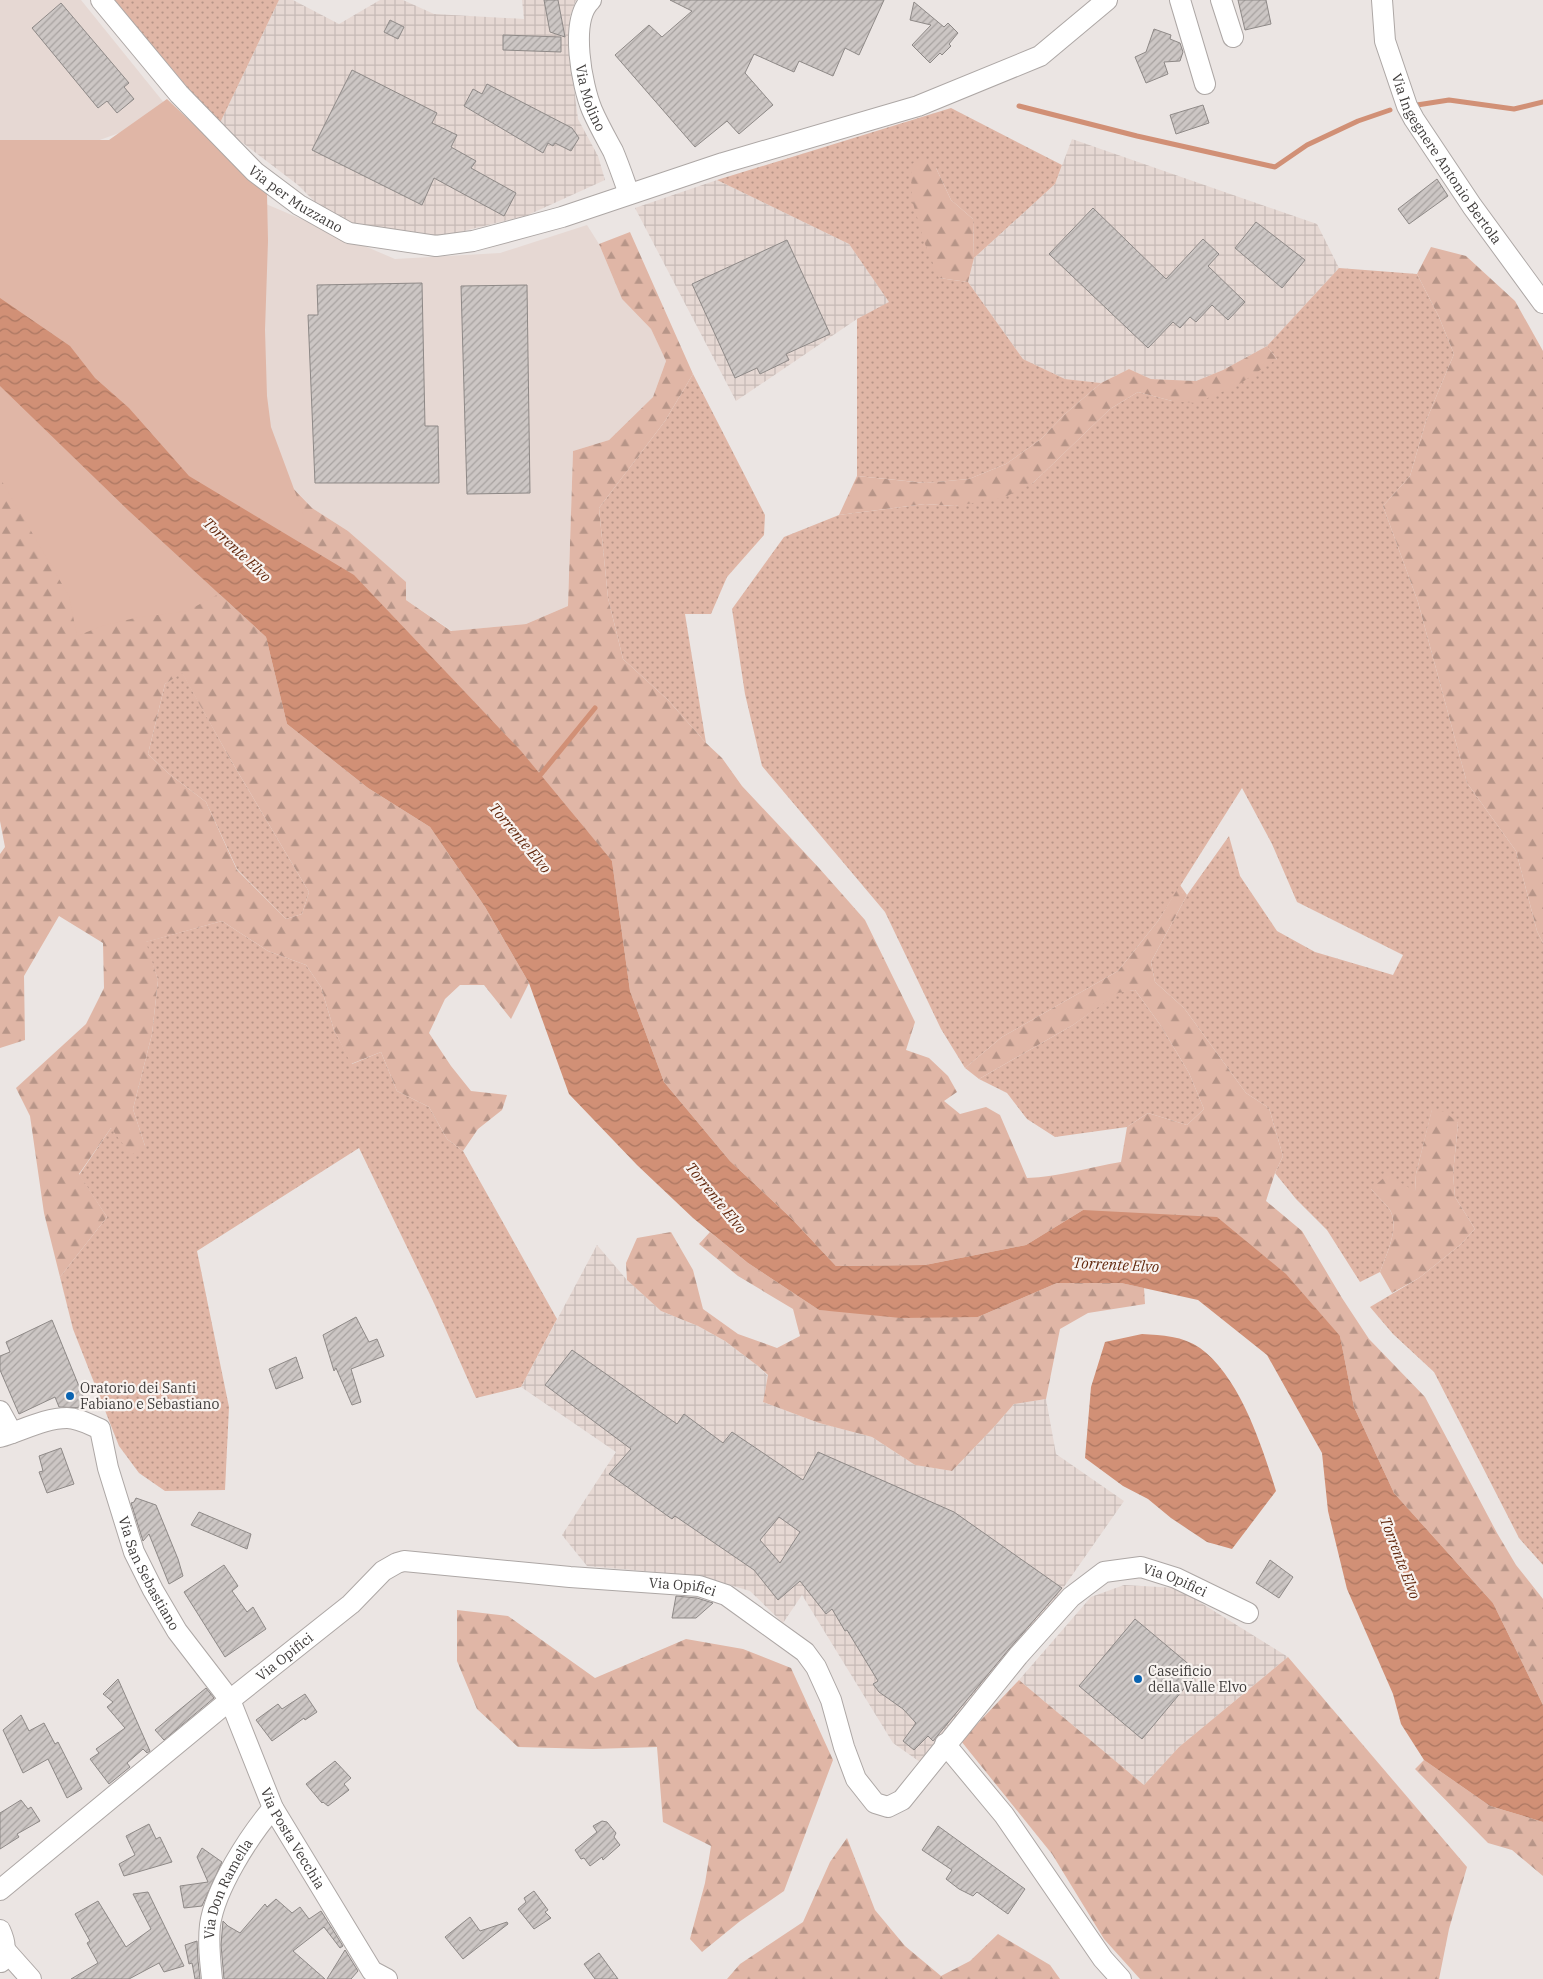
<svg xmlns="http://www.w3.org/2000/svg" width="1543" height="1979" font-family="'IBM Plex Serif',serif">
  <defs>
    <pattern id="industrial-grid" width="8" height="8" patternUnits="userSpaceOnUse" patternTransform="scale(1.25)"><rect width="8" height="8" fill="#e6d8d3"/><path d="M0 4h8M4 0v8" fill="none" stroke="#c6bab6"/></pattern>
    <pattern id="grass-dots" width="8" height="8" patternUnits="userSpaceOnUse" patternTransform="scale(1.25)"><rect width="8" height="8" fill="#e0b6a6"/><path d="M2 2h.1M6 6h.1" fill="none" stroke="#b79588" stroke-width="1.8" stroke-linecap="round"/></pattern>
    <pattern id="forest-firs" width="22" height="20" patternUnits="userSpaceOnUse" patternTransform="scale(1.25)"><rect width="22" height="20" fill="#e0b6a6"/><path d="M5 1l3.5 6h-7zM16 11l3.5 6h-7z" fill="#b79588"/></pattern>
    <pattern id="water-waves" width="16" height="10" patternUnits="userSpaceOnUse" patternTransform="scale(1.25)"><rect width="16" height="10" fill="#d19076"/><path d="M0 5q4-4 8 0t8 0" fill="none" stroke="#ab7762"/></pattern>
    <pattern id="building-hatch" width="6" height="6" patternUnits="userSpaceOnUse" patternTransform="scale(1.25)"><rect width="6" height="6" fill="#ccc6c4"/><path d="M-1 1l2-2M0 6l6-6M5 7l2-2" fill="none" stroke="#a7a2a0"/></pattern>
  </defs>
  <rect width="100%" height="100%" fill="#ebe5e3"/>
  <path fill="#e6d8d3" d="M0,0h81l88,109 -11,10 -75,27 -83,8z
    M259,201l136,58 105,-6 87,-28 12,19 23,55 29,30 15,32 -13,36 -44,43 -36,11 -5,155 -42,18 -74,7 -46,-31 -1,-18 -57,-51 -36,-23 -49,-53z"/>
  <path fill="url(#industrial-grid)" d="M279,0h14l46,24 41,-24h23l31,14 90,5 -2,-19h54l-6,16 3,64 5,39 20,37 7,24 -77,35 -92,23 -82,-14 -35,-18 -21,-21 -79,-60z
    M1072,139l245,85 22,44 -72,78 -44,24 -27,11 -45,-2 -22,-10 -28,14 -36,-4 -42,-20 -55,-77 6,-24 81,-74z
    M717,180l132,64 41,59 -33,16 -121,82 -101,-193z
    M597,1245l30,35 34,31 37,15 27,15 33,25 10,10 -5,26 56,21 53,14 43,28 37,6 42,-44 20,-23 32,-5 10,55 68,47 -86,123 -118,138 -27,-19 -91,-148 -19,28 -33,-32 -51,-15 -112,-10 -25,-31 54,-83 -95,-65z
    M1124,1585l53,3 111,69 -109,90 -35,38 -125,-105 72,-83z"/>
  <path fill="url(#grass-dots)" d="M114,0h165l-60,125z
    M951,108l111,57 -7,19 -81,74 -1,-39 -22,-19 -15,-32 3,110 29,4 55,77 42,20 36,4 -36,31 -24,25 -35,25 -37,15 -43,4 -69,-7v-157l32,-17 -40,-58 -132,-64z
    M1339,268l78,6 22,43 15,37 -28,67 -16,55 -27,30 35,96 49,181 49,68 21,80 6,12v622l-24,-27 -85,-166 -41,-38 -23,-27 49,-29 41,-33 15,-16 -20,-32 -2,-23 5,-51 -26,-13 -16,64 -1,17 -44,-2c6,7 14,14 19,21 10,18 -4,45 -10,62l-20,10 -33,-52 -31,-31 -21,-26 8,-17 -14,-48 -23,-15 -62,-85 -29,-26 -4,-20 36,-67 42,-59 11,40 37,55 38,21 78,23 10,-20 -106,-53 -25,-58 -30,-56 -84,133 -40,50 -116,66 -37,31 -24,-39 -56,-117 -123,-146 -17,-72 -13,-85 52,-72 55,-22 86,-11 30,2 78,-23 77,-74 28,-17 34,9 105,-42 -10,-13z
    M693,374l72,141 -1,20 -37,42 -16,37h-26l21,129 -38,-43 -45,-41 -15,-61 -9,-90 66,-87z
    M182,672l47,85 80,135 -7,22 -16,5 -49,-50 -31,-67 -38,-29 -20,-19 17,-70z
    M222,921l46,30 38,14 15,22 13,43 18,34 29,-12 16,39 32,16 18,32 16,12 94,168 -36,68 -45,11 -42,-95 -75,-155 -162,103 32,156 -4,83 -60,1 -26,-18 -20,-27 -46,-117 -13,-52 47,-60 -28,-42 32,-47 34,18 -12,-37 19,-75 6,-54 -13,-38z
    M1135,990l26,36 28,47 15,36 -17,16 -39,-12 -21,14 -72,10 -28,-18 -20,-26 -28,-14 94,-54 45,-33z"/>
  <path fill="url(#forest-firs)" fill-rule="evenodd" d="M921,156l15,12 15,32 22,19 1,39 -6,24 -29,-4 -14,-34 -13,-44 -1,-35z
    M630,232l63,142 -28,47 -66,87 9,90 15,61 45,41 38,43 16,15 20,28 77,82 46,52 50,102 -9,28 23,8 19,18 9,16 -13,9 16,13 26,-7 14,8 27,63c32,-1 63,-11 94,-16l6,-35 21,-14 39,12 17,-16 -15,-36 -28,-47 -26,-36 -17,3 -45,32 -94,54 -14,-11 37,-31 116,-66 40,-50 22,-36 7,10 -36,67 4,20 29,26 62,85 23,15 14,48 -8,17 -9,28 36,30 40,67 27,41 56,58 72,136 19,32 27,34v106l-50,-102 -99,-110 -40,-86 -14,-71 -257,-126 -57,35 -101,20 -89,1 -45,-48 -61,-57 -66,-79 -34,-91 -18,-130 -423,-385 75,-55 28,66 20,21 36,23 58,51v18l45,31 75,-7 42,-18 5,-155 36,-11 44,-43 13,-36 -15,-32 -29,-30 -23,-55z
    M1431,247l35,9 49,45 28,50v592l-6,-12 -21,-80 -49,-68 -49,-181 -35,-96 27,-30 16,-55 28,-67 -15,-37 -22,-43z
    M1267,346l10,13 -39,26 -42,18 -24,-2 -34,-9 -28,17 -77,74 -30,15 -48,8 -30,-2 -86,11 18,-39 68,7 44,-4 37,-15 35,-25 24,-25 36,-31 28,-14 22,10 45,2 27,-11z
    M0,386l129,125 137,126 21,87 81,64 62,39 55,80 44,76 -18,36 -27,-34h-24l-15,14 -16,34 22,33 20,25 36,4 -5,15 -24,19 -15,22 -16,-12 -18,-32 -32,-16 -16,-39 -30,12 -17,-34 -13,-43 -15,-22 -38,-14 -46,-30 -76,21 12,38 -6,54 -19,75 12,37 -14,9 -20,-27 -32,46 28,43 -47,60 -16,-64 -14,-97 -14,-28 70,-64 18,-36 -1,-45 -44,-27 -35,60 1,64 -25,8v-194l5,-7 -5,-26zM182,673l47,84 80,135 -7,22 -16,5 -49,-49 -31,-68 -38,-29 -20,-19 17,-70z
    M1432,1109l13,3 13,11 -5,51 2,23 20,32 -15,16 -41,33 -27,15 -12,-21c6,-17 20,-44 10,-62 -5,-7 -13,-14 -19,-21l16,-14 28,16 1,-17z
    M671,1232l22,38 10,39 35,25 39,14 23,-12 -7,-27 -55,-33 -39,-32 11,-12 38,31 71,47 159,7 79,-34h64l23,5 1,16 -57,9 -28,16 -14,70 -32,5 -20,23 -42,44 -37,-6 -43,-28 -53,-14 -56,-21 5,-27 -10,-9 -33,-25 -27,-15 -37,-15 -34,-31 -1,-17 11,-25z
    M457,1610l51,6 87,62 91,-39 57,10 48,19 42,92 -49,131 -45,31 -37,30 -12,-13 15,-56 6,-37 -48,-24 -6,-75 -64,2 -75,-2 -41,-38 -20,-48z
    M1288,1657l179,210 -18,62 -10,50h-299l-36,-40 -52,-85 -91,-113 58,-61 125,105 35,-38z
    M1424,1760l66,46 53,16v54l-31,-26 -24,-7 -73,-74z
    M847,1838l28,72 30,36 36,30 29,-15 28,-27 52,31 10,14h-333l13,-15 63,-42 27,-60z"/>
  <path fill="#e0b6a6" d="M167,99l100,95 1,47 -3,89 2,66 4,31 33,89 -11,38 -106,57 -52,7 -33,8 -25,10 -8,-40 -69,-118v-338h109z"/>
  <path fill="url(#water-waves)" d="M0,298l70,48 25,32 34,30 60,68 165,99 167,176 91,110 18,130 34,91 66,79 61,57 45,48 89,-1 101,-20 57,-35 134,7 69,57 54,62 14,71 40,86 99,110 50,102v117l-53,-16 -66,-46 -23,-36 -8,-30 -46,-105 -19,-78 -6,-58 -55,-98 -69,-55 -77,-17h-64l-79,34 -77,1 -82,-8 -71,-47 -55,-45 -56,-53 -68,-71 -40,-111 -44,-76 -55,-80 -62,-39 -81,-64 -21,-87 -137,-126 -129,-125z
    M1142,1334c20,1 41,2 58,14 40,29 62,98 76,143l-44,58 -25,-7 -36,-24 -23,-19 -25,-13 -38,-28 6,-71 14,-45z"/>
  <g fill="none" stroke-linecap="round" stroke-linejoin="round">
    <path stroke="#d19076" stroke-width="5" d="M1417,105l32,-5 65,9 29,-7
      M1019,106l118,30 138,31 32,-22 51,-24 32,-11
      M537,779l58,-71"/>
  </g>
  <path fill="url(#building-hatch)" stroke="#8e8987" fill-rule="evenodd" d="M544,0h14l7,37 -15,-5z
    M670,0h214l-25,55 -14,-7 -12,28 -34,-15 -5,11 -40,-18 -9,19 28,32 -34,29 -12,-13 -32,26 -80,-92 34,-30 13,12 30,-26z
    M1238,0h28l5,24 -26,6z
    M914,2l30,25 4,-4 10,10 -9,11 2,2 -9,9 -2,-2 -10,10 -18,-18 19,-20 -21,-5z
    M61,3l68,80 -5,4 10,12 -17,14 -10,-12 -9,7 -66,-80z
    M390,20l14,7 -6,12 -14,-7z
    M1154,29l17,6 -1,4 10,4 3,9 -3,9 -16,1 4,12 -22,9 -11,-26 11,-5z
    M503,35l58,2v15l-58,-2z
    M352,70l85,43 -5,10 25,12 -6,12 25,14 -5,7 45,25 -12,23 -70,-38 -12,27 -110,-55z
    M487,84l85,44 7,10 -8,13 -16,-8 -2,3 -5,-3 -5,10 -79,-47 9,-17 9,5z
    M1203,105l6,18 -33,11 -6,-19z
    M1437,179l11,17 -39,28 -11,-15z
    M1093,208l73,71 37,-40 16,15 -11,12 37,36 -17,18 -16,-15 -16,17 -6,-5 -10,11 -7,-6 -25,26 -99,-94z
    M1256,222l49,38 -23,28 -47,-40z
    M787,240l43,94 -44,20 3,6 -29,14 -3,-6 -22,10 -43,-94z
    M422,283l3,143h13l1,57h-124l-7,-168h10l-1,-30z
    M527,285l3,208 -63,1 -6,-208z
    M356,1317l13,25 8,-3 7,17 -33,13 10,33 -9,3 -16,-37 -2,3 -11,-36z
    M52,1320l33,81 -2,7 -24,-1 -4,-10 -36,17 -19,-44v-14l10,-4 -4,-10z
    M572,1350l105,74 7,-10 39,29 9,-11 71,48 15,-28 136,60 108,76 -53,61 -76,92 -5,-5 -14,14 -11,-9 13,-18 -13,-14 -24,-17 -6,-8 5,-3 -31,-51 -2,1 -13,-22 -6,5 -26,-33 -22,19 -24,-30 -79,-54 -3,3 -63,-45 22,-25 -86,-64zM779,1517l21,15 -20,31 -20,-23z
    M296,1357l7,21 -27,11 -7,-20z
    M61,1448l13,36 -27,9 -8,-21 4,-1 -4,-15z
    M136,1498l20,7 22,54 5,17 -14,8 -20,-50 -6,7 -12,-38 3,-1z
    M199,1512l52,22 -4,15 -56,-24z
    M1270,1560l23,17 -14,21 -23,-15z
    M224,1565l14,21 -6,5 15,21 6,-5 13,22 -41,28 -41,-65z
    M676,1596l21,2 16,5 -17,15h-24z
    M1135,1619l63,53 -56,67 -63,-53z
    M118,1679l32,72 -3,2 -4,-4 -16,14 3,4 -21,17 -19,-25 9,-6 -3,-4 29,-21 -18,-21 6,-5 -10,-8z
    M206,1688l8,10 -50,42 -9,-10z
    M305,1694l12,18 -12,8 -1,-2 -32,23 -16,-21 22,-16 4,5z
    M21,1715l8,16 15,-8 11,21 3,-2 24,47 -15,9 -19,-39 -25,14 -20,-43z
    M335,1761l16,17 -7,6 5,6 -21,16 -5,-4 -1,1 -16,-19z
    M21,1800l7,9 3,-2 9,14 -23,13 2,3 -19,12v-36z
    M602,1821l5,1 9,11 -2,4 6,8 -17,15 -1,-3 -12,9 -6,-8 -3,1 -6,-9 22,-18 -4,-6z
    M149,1824l7,15 4,-2 12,25 -48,14 -5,-12 16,-9 -9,-19z
    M938,1826l87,63 -17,25 -31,-22 -4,4 -14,-7 -13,-10 6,-9 -30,-20z
    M202,1848l20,14 -20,44 -18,2 -4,-22 28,-4 -11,-25z
    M534,1891l14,19 -3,2 6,6 -17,11 -16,-20 8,-7 -2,-4z
    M148,1892l36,74 -20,6 -5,-9 -30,16h-58l27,-16 -11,-20 3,-2 -15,-27 23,-13 28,46 25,-18 -18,-35z
    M276,1899l16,14 8,-6 9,12 12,-8 22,35 -3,2 -16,-21 -31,24 32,28h-101l-3,-34 2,-24 5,5 12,7 25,-29 2,3z
    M470,1917l10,14 27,-9 1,2 -45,35 -18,-22z
    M197,1941l1,19 2,19h-5l-3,-16 -3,1 -4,-19z
    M345,1950l13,21 -7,8h-24z
    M599,1953l19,26h-23l-11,-15z"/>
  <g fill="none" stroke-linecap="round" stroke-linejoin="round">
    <g stroke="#ada7a5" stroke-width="22">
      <g id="minor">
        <path id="s1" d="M101,0l78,94 76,78 44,33 50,28 87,13 37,-5 89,-24 161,-54 195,-57 122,-50 67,-56"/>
        <path id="s2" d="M591,0c-22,20 -9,86 1,110 6,14 14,28 21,41 6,14 11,29 16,43"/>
        <path d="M1180,0l25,84"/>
        <path d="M1221,0l12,37"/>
        <path id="s3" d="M1382,0l3,41 22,65 7,13 58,87 71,97"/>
        <path d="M0,1411l12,22"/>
        <path id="s4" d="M0,1437c21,-6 45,-19 67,-19 12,0 23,7 33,11l8,39 26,84 19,38 24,41 53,69 43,108 99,163 15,8"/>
        <path d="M945,1744l59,71 99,144 18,20"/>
        <path id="s5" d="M0,1890l230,-190 121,-96 32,-33 14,-8 7,-2 166,16 129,9 27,9 79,57 11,15 15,33 13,47 12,32 19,24 13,4 14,-7 116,-144 53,-59 33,-25 37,-5 35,11 72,35"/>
        <path d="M0,1930c6,13 6,20 1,32"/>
        <path d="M6,1951l25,28"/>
        <path id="s6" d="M212,1979c-2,-18 -4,-36 -2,-54 5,-36 39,-89 63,-117"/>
      </g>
    </g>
    <use href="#minor" stroke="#fff" stroke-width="20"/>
  </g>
  <g fill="#0b64b1" stroke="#f8f3f0" stroke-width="2">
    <circle cx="70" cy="1396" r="5"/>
    <circle cx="1138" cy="1679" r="5"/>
  </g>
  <g text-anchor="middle" stroke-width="4.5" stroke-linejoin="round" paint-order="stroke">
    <g font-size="14" fill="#3f3c3b" stroke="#f8f3f0">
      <text dy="5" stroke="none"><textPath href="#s2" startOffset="102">Via Molino</textPath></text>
      <text dy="5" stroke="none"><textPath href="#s3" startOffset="175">Via Ingegnere Antonio Bertola</textPath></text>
      <text dy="5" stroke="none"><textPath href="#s1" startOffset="280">Via per Muzzano</textPath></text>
      <text dy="5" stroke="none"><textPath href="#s4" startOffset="258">Via San Sebastiano</textPath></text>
      <text dy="5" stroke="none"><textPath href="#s5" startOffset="1521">Via Opifici</textPath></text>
      <text dy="5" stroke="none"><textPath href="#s5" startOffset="802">Via Opifici</textPath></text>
      <text dy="5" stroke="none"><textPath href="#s5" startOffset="368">Via Opifici</textPath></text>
      <text dy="5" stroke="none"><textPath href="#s4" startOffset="562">Via Posta Vecchia</textPath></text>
      <text dy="5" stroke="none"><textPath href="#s6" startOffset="94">Via Don Ramella</textPath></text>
    </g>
    <g font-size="14" fill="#3f3c3b" stroke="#f8f3f0" text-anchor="start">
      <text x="80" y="1393">Oratorio dei Santi<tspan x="80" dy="16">Fabiano e Sebastiano</tspan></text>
      <text x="1148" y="1676">Caseificio<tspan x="1148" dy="16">della Valle Elvo</tspan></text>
    </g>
    <g font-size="15" font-style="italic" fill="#62270c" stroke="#f8f3f0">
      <text transform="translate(237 550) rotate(43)" y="5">Torrente Elvo</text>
      <text transform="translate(520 838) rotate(50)" y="5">Torrente Elvo</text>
      <text transform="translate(716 1198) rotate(51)" y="5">Torrente Elvo</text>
      <text transform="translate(1116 1265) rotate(3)" y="5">Torrente Elvo</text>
      <text transform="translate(1400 1558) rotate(69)" y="5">Torrente Elvo</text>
    </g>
  </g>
</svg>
